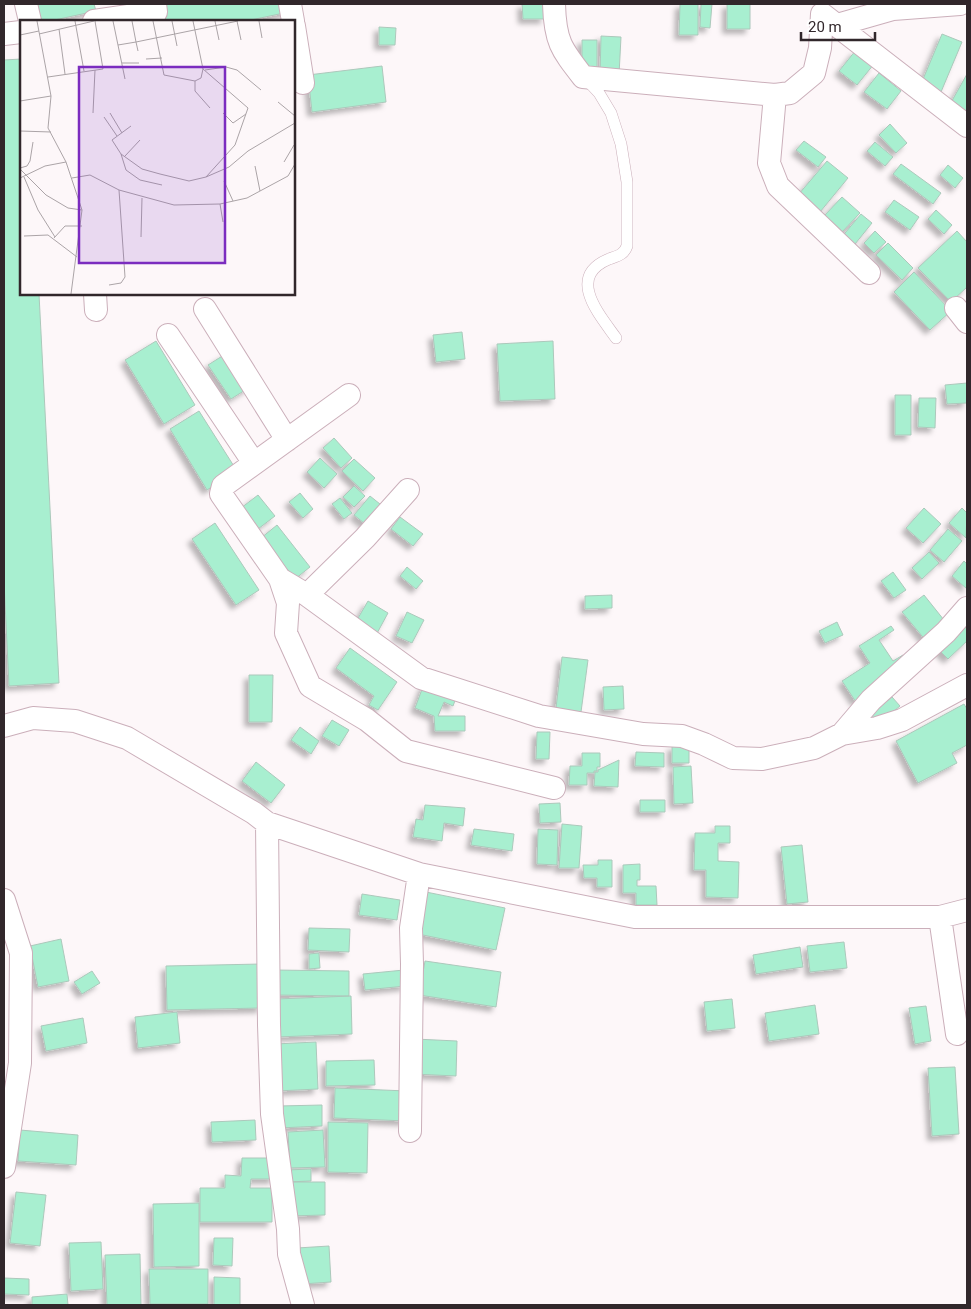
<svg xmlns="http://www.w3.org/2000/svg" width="971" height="1309" font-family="Roboto,sans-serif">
  <defs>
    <filter id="shadow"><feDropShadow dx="-4.5" dy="4.5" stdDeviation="2.5" flood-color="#0004"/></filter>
  </defs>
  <rect width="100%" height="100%" fill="#fdf7f9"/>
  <path fill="#a8efd0" stroke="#acc8bb" filter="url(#shadow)" d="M31,4h63l2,7 -46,10h-15z
    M158,4h129l2,8 -43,9h-84z
    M522,4h22l1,15h-22z
    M680,4h18v31h-19z
    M701,4h11l-2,24 -10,-1z
    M727,4h23v25h-23z
    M379,27l17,1 -1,17h-16z
    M942,34l20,8 -21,50 -20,-8z
    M601,36l20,1 -2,38h-19z
    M582,40h15v34h-15z
    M856,50l18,14 -17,21 -18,-14z
    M21,59v235h18l20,389 -50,3 -5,-104v-522z
    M382,66l4,36 -74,10 -4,-37z
    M879,73l22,18 -14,18 -23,-17z
    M967,74v38l-18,-6z
    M890,124l17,19 -11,10 -17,-18z
    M804,141l22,16 -8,10 -22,-17z
    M875,142l18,15 -8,9 -18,-15z
    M827,161l21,17 -28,34 -22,-17z
    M901,164l40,29 -8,11 -40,-30z
    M948,165l15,13 -8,10 -15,-13z
    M842,197l18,16 -19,20 -18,-16z
    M894,200l25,17 -9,13 -25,-18z
    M936,210l16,15 -8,9 -16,-15z
    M861,214l11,9 -21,26 -11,-10z
    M875,231l11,11 -12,11 -10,-10z
    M957,231l10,11v45l-16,15 -33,-34z
    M888,243l25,25 -11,12 -26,-25z
    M914,272l37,39 -21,19 -36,-38z
    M462,332l3,27 -29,3 -3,-27z
    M156,341l39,64 -31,19 -39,-64z
    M553,341l2,58 -55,2 -3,-57z
    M227,353l23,34 -19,12 -23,-34z
    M967,383v20l-20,1 -2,-19z
    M895,395h16v40h-16z
    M919,398h17l-1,30 -17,-1z
    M199,411l38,60 -30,19 -37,-61z
    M334,438l18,20 -11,10 -18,-20z
    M320,458l17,16 -13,14 -17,-16z
    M354,459l21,19 -12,13 -21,-20z
    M354,486l11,10 -11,11 -11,-10z
    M300,493l13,16 -10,9 -14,-16z
    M258,495l17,21 -17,13 -17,-21z
    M370,496l15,12 -16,19 -15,-12z
    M340,498l12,15 -8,6 -12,-15z
    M924,508l17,16 -18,19 -17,-15z
    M962,508l5,5 -1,25 -17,-15z
    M400,517l23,17 -10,12 -22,-17z
    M215,523l44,67 -23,15 -44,-66z
    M277,525l33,42 -15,12 -34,-41z
    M948,529l14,12 -18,21 -14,-12z
    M929,552l10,11 -17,16 -10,-11z
    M964,561l3,3v25l-15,-13z
    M407,567l16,14 -7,8 -16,-13z
    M893,572l13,18 -12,8 -13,-17z
    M612,595v13l-27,1v-13z
    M924,595l24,30 -21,17 -25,-30z
    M368,601l20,12 -13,24 -21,-12z
    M407,612l17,8 -12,23 -16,-7z
    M967,619v22l-19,18 -11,-11z
    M837,622l6,13 -18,8 -6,-12z
    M891,626l3,4 -15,10 14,21 10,-6 6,9 -53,38 -14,-21 28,-18 -11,-17z
    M350,648l47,34 -19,28 -9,-5 5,-9 -38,-28z
    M562,657l26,3 -7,52 -25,-4z
    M249,675h24l-1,47h-23z
    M424,684l32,14 -3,8 -9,-4 -6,14h27v15h-30l-1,-15 -19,-8z
    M623,686l1,23 -20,1 -1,-23z
    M892,697l8,9 -23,19 -8,-10z
    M964,704l3,5v36l-15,8 5,10 -39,20 -22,-42z
    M332,720l17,10 -10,16 -17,-10z
    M300,727l19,14 -8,13 -20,-14z
    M537,732h13l-1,27h-13z
    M672,746h17v17h-17z
    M636,752l28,1v14l-29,-1z
    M582,753h18v14h-3v4h-3v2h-7v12h-18l1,-19h12z
    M619,760l-1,27 -24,-1 1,-14h3v-2z
    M256,762l29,23 -14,18 -29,-22z
    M691,766l2,37 -19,1 -1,-37z
    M640,800h25v12h-25z
    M560,803l1,19 -21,1 -1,-19z
    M425,805l40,3 -2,18 -19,-3 -2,18 -29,-4 3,-18 7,1z
    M562,824l20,2 -3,42h-20z
    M715,826h15v17h-12v18l21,1 -1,36 -32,-1v-27h-12l1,-37h20z
    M474,829l40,5 -2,17 -41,-6z
    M538,829l20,1 -1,35 -20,-1z
    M802,845l6,57 -21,2 -6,-57z
    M598,860h14v27h-15v-9h-13l-1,-13h15z
    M640,864v16h-3v6h19l1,19h-21v-12h-13v-28z
    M426,892l79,16 -9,42 -78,-16z
    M362,894l38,6 -3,20 -38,-5z
    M309,928l41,1 -1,23 -41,-2z
    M61,939l8,42 -31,6 -8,-41z
    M844,942l3,26 -37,4 -3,-26z
    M800,947l3,20 -47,7 -3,-19z
    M319,953l1,15 -11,1v-15z
    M425,961l76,11 -5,35 -77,-12z
    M261,964l1,44 -95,2 -1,-44z
    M275,970l74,1v25l-74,-1z
    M404,970l2,16 -41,4 -2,-16z
    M92,971l8,12 -18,11 -8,-12z
    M351,996l1,38 -75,3 -1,-38z
    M732,999l3,29 -28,3 -3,-29z
    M815,1005l4,29 -50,7 -4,-28z
    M926,1006l5,35 -16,3 -6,-36z
    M177,1012l3,31 -42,5 -3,-31z
    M83,1018l4,25 -41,8 -5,-25z
    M415,1039l42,2 -1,35 -43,-2z
    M316,1042l2,47 -41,2 -2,-47z
    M374,1060l1,25 -49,1v-25z
    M955,1067l4,67 -27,2 -4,-68z
    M335,1088l72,3 -1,30 -72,-3z
    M322,1105v21l-43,2v-22z
    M255,1120l1,20 -44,2 -1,-20z
    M328,1122l40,1 -1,50 -39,-1z
    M20,1130l58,5 -2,30 -58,-4z
    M323,1130l2,37 -35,1 -2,-36z
    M242,1158h33l-1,21h-23l-1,9h22v34h-72v-34h25v-13l16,1z
    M311,1169v12l-25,1v-12z
    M288,1182h37v33l-36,1z
    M16,1192l30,3 -6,51 -30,-3z
    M199,1203v63l-45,1 -1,-63z
    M214,1238h19l-1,28 -19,-1z
    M101,1242l2,47 -32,2 -2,-48z
    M329,1246l2,36 -29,2 -5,-36z
    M140,1254l1,51h-34l-2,-50z
    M149,1269h59v35h-58z
    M214,1277l26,1v27h-26z
    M4,1278l25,1v16l-25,-1z
    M67,1294l1,11h-36v-8z"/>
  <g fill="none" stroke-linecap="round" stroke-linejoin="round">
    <g stroke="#cbafba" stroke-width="12">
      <path id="lane" d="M585,78l14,15 12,20 10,31 6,38v64c-3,9 -10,10 -18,13 -43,18 -10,55 7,79"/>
    </g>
    <g stroke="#cbafba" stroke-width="24">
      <path id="street" d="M26,4l4,17
        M290,4l3,17
        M554,4c1,37 7,45 29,73l192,18
        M94,21l62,-9 -1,-8
        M837,25l56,-16 67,-5
        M294,26l9,57
        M4,34l17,-2
        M869,273l-91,-87 -9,-23 6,-68 15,-2 24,-20 6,-25 2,-34 145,112
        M95,294l1,16
        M956,308l11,14
        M205,309l82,131
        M168,335l86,128
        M349,395l-126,91 -2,8 59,85 8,24 -2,30 24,53 57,34 39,31 148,37
        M280,579l27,16 114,83 118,38 104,18 39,2 22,8 29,14 29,1 52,-11 28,-14 29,-34 75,-68 21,-24
        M307,595l58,-57 43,-48
        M4,726l29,-8 42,3 52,17 127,75 13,10 152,51 216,43h305l27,-7
        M842,734l35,-6 25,-8 65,-35
        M267,823l2,202 3,89 16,115 1,25 14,51
        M4,900l17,53 -1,110 -16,104
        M940,917l17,117
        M410,1131l2,-167 -1,-36 8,-54"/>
    </g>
    <use href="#lane" stroke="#fff" stroke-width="11"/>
    <use href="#street" stroke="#fff" stroke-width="22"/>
  </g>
  <g transform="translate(20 20)">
    <rect width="275" height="275" fill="#fdf7f9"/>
    <path fill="none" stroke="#aba4a7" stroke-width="1" d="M17,1l14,75 -3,32 18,34 16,48 -11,84M55,1l9,50M93,1l12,58M133,1l11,54 31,6M152,1l5,25M173,1l10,48M195,1l4,19M217,1l4,19M239,1l3,17M39,9l6,45M19,14l55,-13M0,15l19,-4M98,25l18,-3 -4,-21M118,31l-2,-9 102,-21M126,39l16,-1M102,43h17M185,50l21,-3 11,3 24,20M28,57l55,-8 -8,-48M0,81l31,-5M258,82l17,14M73,93l2,-43M90,93l12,20M203,93l10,10 13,-9M84,97l13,19M111,106l-19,14 9,14 5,16 14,10 22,5M0,111l31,1M101,134l21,15 18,5 29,7 17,-4 29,-32 13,-37 -45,-39 -2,9 -6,3v10l15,17M105,136l15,-16M264,142l10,-17M235,146l5,25M0,148l7,-2 3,-5 3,-19M0,149l26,26 22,13 14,2M4,157l14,33 17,27M186,157l23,-10 19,-16 47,-28M0,158l25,-12 21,-4M52,158l18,-3 29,15 55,15 46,-1 27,-6 41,-22 7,-12M204,161l9,20M200,184l3,18M4,216l24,-1 29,22M121,217l1,-39M34,218l11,-12h17M89,265l12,-2 4,-6 -6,-87"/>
    <path fill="#7b2cbf" fill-opacity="0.15" stroke="#7b2cbf" stroke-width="2.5" d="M59,47h146v196h-146z"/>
    <rect width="275" height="275" fill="none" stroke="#31272b" stroke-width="2.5"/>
  </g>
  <rect width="971" height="1309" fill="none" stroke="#31272b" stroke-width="10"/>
  <path d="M801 32v8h74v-8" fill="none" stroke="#31272b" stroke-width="2.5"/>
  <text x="808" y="32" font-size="15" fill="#31272b" stroke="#ffffff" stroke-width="4" paint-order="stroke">20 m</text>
</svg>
